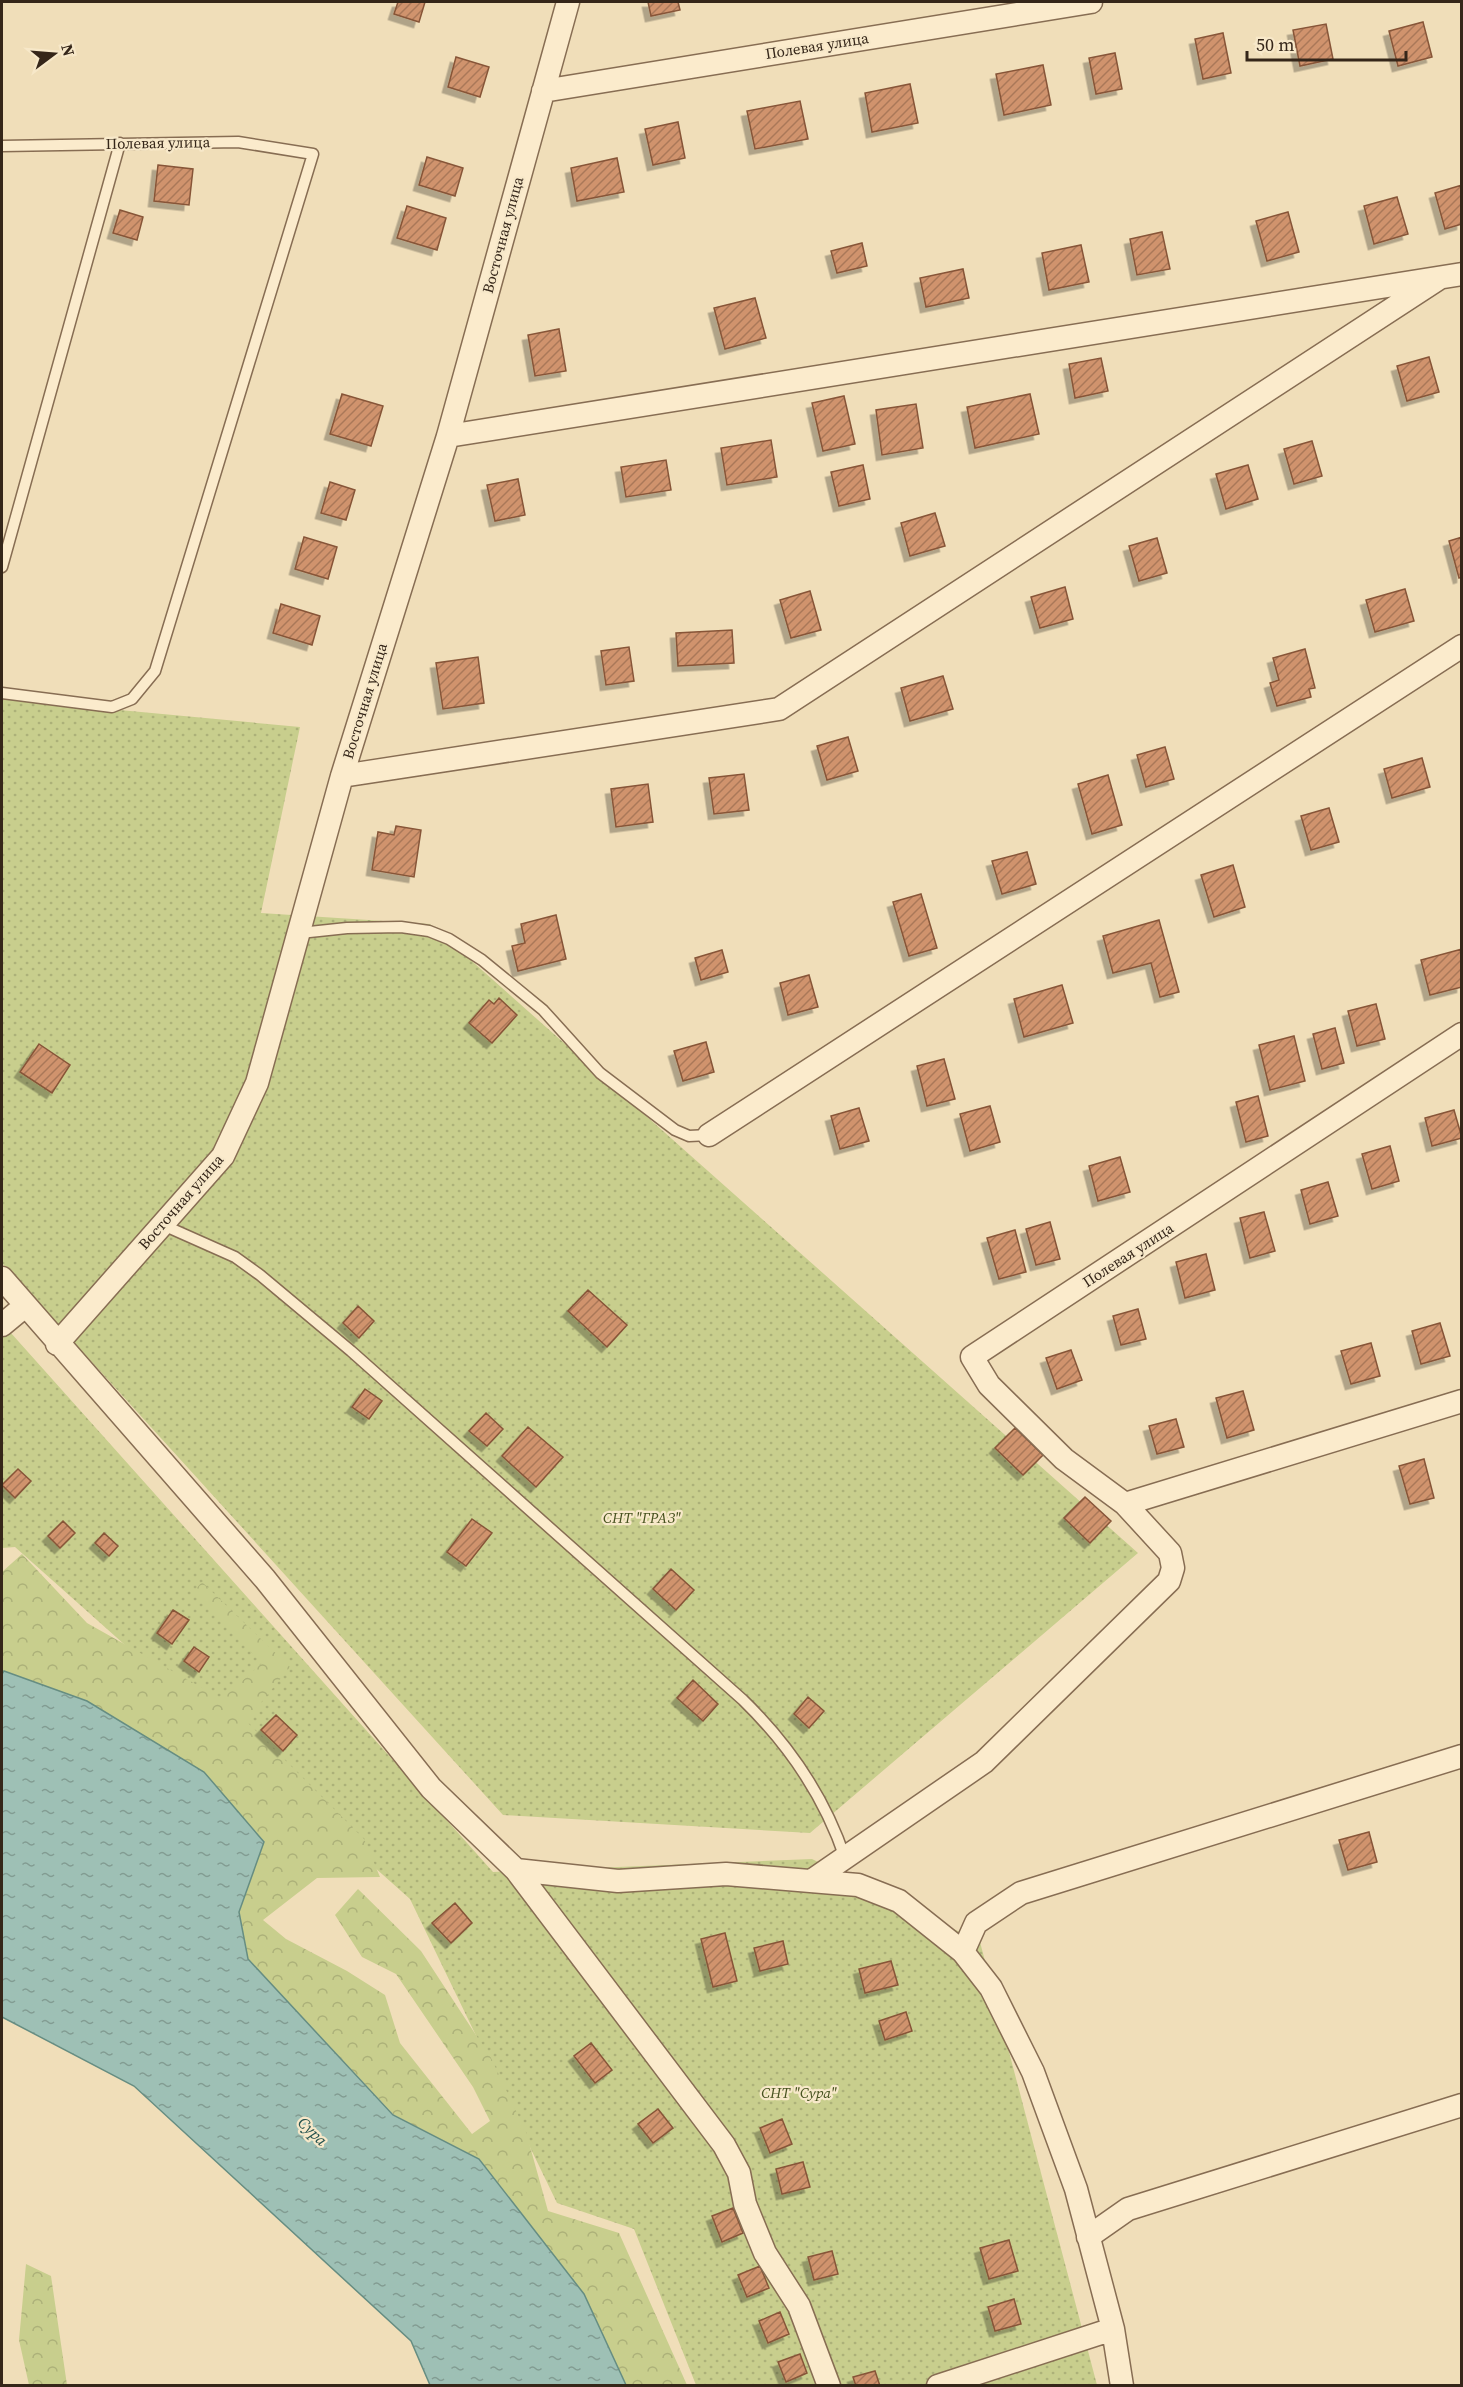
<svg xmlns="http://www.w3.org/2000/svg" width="1463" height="2387" font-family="'Source Serif 4',serif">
  <defs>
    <pattern id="green-dots" width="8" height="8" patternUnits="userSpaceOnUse" patternTransform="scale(1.5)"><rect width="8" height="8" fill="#c8ce8d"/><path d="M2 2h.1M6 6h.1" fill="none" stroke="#acb179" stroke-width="1.8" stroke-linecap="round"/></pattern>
    <pattern id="forest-crowns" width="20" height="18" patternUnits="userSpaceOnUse" patternTransform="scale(1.5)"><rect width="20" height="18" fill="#c8ce8d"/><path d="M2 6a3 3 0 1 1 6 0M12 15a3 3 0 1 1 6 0" fill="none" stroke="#acb179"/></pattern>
    <pattern id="water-ripples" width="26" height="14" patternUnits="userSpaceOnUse" patternTransform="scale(1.5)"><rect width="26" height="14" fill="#9ec0b5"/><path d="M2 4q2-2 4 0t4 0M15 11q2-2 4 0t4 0" fill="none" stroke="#829c92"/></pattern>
    <pattern id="building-hatch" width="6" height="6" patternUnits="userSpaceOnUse" patternTransform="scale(1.5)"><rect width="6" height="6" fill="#d0936d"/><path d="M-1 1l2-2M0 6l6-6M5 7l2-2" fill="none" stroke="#aa7859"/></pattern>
    <filter id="shadow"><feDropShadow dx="-5.5" dy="5.5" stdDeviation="0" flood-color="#0004"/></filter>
  </defs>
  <rect width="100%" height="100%" fill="#f0deb9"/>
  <path fill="url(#green-dots)" d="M2,699l298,28 -39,186 169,11 708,629 -328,280 -307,-18 -501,-552z
    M2,1323l491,549 319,-13 168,83 117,443h-401l-62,-156 -77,-26 -147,-304 -395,-352 -13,1z"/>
  <path fill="url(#forest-crowns)" d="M22,1554l65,69 135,76 40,-36 -70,-70 10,-11 88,85 -44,54 118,118 16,38 -63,1 -54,42 23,19 61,32 38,24 15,48 72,91 18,-13 -17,-34 -77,-113 -34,-17 -27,-42 23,-26 63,62 70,107 35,74 22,79 71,22 68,152h-61l-42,-91 -105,-135 -85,-44 -146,-156 -9,-47 25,-70 -260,-171 -2,3v-102z
    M26,2264l25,12 16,109h-38l-10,-45z"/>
  <path fill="url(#water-ripples)" stroke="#668d82" stroke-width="1.5" d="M4,1671l83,30 117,71 60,70 -25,70 9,47 145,156 86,44 105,135 42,91h-196l-19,-44 -277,-255 -132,-69v-343z"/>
  <path fill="url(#building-hatch)" stroke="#875538" stroke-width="1.5" filter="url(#shadow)" d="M398,2h27l-6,20 -25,-8z
    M648,2h30l2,8 -29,6z
    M1423,22l9,35 -34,9 -9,-35z
    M1326,24l7,35 -33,7 -7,-36z
    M1223,33l8,40 -28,6 -8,-40z
    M1115,53l7,36 -26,5 -7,-36z
    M456,57l33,10 -9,30 -32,-10z
    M1043,65l8,40 -47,10 -8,-41z
    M910,84l8,39 -46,9 -7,-39z
    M800,101l8,38 -53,10 -8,-38z
    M678,122l7,36 -32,7 -8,-36z
    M427,157l36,11 -8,28 -36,-11z
    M617,158l7,34 -47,9 -6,-33z
    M158,165l35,4 -4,36 -35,-4z
    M1462,185v39l-17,5 -10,-36z
    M1397,197l11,37 -34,10 -10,-38z
    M407,206l39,12 -9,32 -40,-12z
    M120,210l23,7 -6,23 -24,-7z
    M1288,212l11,40 -32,9 -11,-40z
    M1162,232l8,37 -33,6 -7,-36z
    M862,243l5,23 -30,7 -6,-22z
    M1081,245l8,37 -40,8 -7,-37z
    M963,269l6,29 -43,9 -6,-29z
    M755,298l11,40 -41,11 -11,-41z
    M559,329l7,42 -31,5 -7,-41z
    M1429,357l10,35 -32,9 -10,-35z
    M1101,358l7,33 -33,7 -6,-34z
    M342,394l41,12 -12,40 -41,-12z
    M1030,394l9,40 -64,14 -8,-41z
    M844,396l11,48 -32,7 -11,-48z
    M916,404l7,44 -41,7 -6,-45z
    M771,440l6,37 -50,8 -6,-37z
    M1312,441l10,35 -28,8 -10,-35z
    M666,460l5,30 -45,7 -5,-30z
    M863,465l7,34 -31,7 -8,-34z
    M1248,465l10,34 -32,10 -10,-35z
    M518,479l7,36 -30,6 -8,-36z
    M330,482l25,8 -9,30 -25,-7z
    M935,513l10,33 -35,10 -9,-33z
    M304,537l33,10 -9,32 -33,-10z
    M1462,537v40l-3,1 -10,-37z
    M1157,538l10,35 -28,8 -10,-35z
    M1065,587l8,32 -33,9 -9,-31z
    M1405,589l9,32 -39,11 -9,-32z
    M810,591l11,39 -30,8 -11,-38z
    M281,604l39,12 -8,29 -39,-12z
    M732,630l2,33 -56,3 -2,-33z
    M629,647l5,34 -28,4 -5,-34z
    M1305,649l10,39 -6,1 2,8 -34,9 -7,-23 9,-3 -6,-22z
    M478,657l6,46 -41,6 -7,-46z
    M943,676l10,33 -43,12 -9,-33z
    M848,737l10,34 -31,9 -10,-34z
    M1165,747l9,32 -28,8 -9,-32z
    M1422,758l8,29 -38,11 -8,-29z
    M744,774l5,36 -35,4 -5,-36z
    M1108,775l14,50 -30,9 -14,-50z
    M648,784l5,38 -37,5 -5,-38z
    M1329,808l10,34 -28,8 -10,-34z
    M396,826l25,4 -7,47 -42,-7 6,-38 16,3z
    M1027,852l9,32 -34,10 -10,-33z
    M1233,865l12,42 -31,10 -13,-42z
    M921,894l16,54 -28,8 -16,-54z
    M556,915l10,44 -48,12 -6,-25 13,-3 -4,-19z
    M1159,920l20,72 -19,5 -9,-34 -38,10 -10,-37z
    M1462,949v38l-32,8 -9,-35z
    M722,950l6,22 -27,8 -6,-22z
    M809,975l9,32 -30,8 -8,-32z
    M1062,985l11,38 -49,14 -10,-38z
    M499,998l18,17 -25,28 -23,-20 20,-23 5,4z
    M1376,1004l9,35 -28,7 -9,-35z
    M1335,1028l9,35 -22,6 -9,-35z
    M1294,1036l11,45 -35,9 -11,-45z
    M706,1042l8,30 -31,9 -9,-30z
    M39,1044l31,21 -18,28 -32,-21z
    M944,1059l11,40 -28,7 -10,-40z
    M1258,1096l10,40 -22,6 -10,-40z
    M990,1106l10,36 -30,9 -10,-37z
    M859,1108l10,33 -29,8 -9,-33z
    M1454,1110l8,28 -30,8 -7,-28z
    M1390,1146l9,35 -27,8 -10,-35z
    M1120,1157l10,35 -32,9 -9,-35z
    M1328,1182l10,34 -28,8 -9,-34z
    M1264,1212l11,39 -25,7 -10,-40z
    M1050,1222l10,37 -24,6 -10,-36z
    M1015,1230l11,42 -27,7 -12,-41z
    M1206,1254l9,36 -30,8 -9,-36z
    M588,1290l39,35 -20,22 -39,-36z
    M358,1306l16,15 -15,17 -16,-15z
    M1138,1309l8,30 -25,6 -8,-29z
    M1440,1323l10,33 -29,8 -9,-33z
    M1371,1343l9,33 -29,8 -10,-33z
    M1071,1350l11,30 -25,9 -11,-31z
    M365,1389l17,12 -13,18 -17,-12z
    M1243,1391l11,39 -27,8 -11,-40z
    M486,1413l17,16 -16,17 -18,-15z
    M1176,1419l8,28 -27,7 -8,-28z
    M528,1427l35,30 -27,30 -34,-31z
    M1015,1428l28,27 -20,20 -28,-27z
    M1424,1459l10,39 -24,6 -11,-38z
    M18,1469l13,12 -16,17 -13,-13z
    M1085,1497l26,24 -21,22 -26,-25z
    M472,1519l20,14 -26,33 -19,-14z
    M63,1521l12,12 -15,15 -12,-12z
    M104,1533l14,13 -9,10 -14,-13z
    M671,1569l23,21 -18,20 -23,-21z
    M173,1610l16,10 -17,24 -15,-11z
    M194,1647l15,10 -10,15 -15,-11z
    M693,1680l25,24 -15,17 -26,-23z
    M808,1697l16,14 -15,17 -15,-14z
    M276,1715l21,20 -14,16 -22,-21z
    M1369,1832l8,30 -29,8 -9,-30z
    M455,1903l17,20 -21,20 -19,-20z
    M725,1933l12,48 -24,6 -12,-48z
    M783,1941l5,23 -28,7 -6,-23z
    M891,1961l7,24 -33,8 -6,-24z
    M906,2012l6,19 -27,9 -6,-19z
    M591,2043l21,27 -17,13 -21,-27z
    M658,2109l15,19 -20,15 -15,-19z
    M782,2119l10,25 -22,9 -10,-25z
    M803,2162l7,25 -28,7 -6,-25z
    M733,2208l10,25 -21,9 -10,-26z
    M1009,2240l9,31 -29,8 -9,-31z
    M832,2251l6,23 -24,6 -6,-23z
    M760,2266l9,22 -22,9 -9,-22z
    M1014,2299l7,25 -26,7 -7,-24z
    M780,2312l9,22 -21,9 -9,-22z
    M800,2354l7,19 -21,9 -8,-20z
    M875,2371l5,15h-24l-3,-9z"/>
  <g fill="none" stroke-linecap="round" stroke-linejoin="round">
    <g stroke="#876d53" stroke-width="13">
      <path id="service" d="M2,146l236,-4 75,12 -158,517 -23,28 -20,8 -110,-14
        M2,567l118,-424
        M300,933l47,-5 54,-1 28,4 20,8 33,21 61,50 57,63 75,57 14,6 20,-1
        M163,1225l72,32 25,18 91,76 392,349c45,44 82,98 102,158"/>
    </g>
    <g stroke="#876d53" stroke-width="25">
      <path id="minor" d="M543,91l548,-89
        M448,436l1014,-162
        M342,776l437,-67 659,-430
        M709,1135l753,-489
        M2,1278l263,301 166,209 85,82 102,11 108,-7 132,11 41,16 64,51 28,36 42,84 43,117 37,140 9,57
        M2,1325l23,-19
        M57,1344l166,-188 34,-73 85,-307 106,-340 120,-434
        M1125,1504l337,-103
        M516,1870l208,275 15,28 6,31 20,49 34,53 30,80
        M814,1879l170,-117 185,-181 4,-13 -3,-15 -45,-49 -61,-45 -75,-74 -17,-28 490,-323
        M963,1952l13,-29 45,-30 441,-137
        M1088,2237l40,-28 334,-104
        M938,2386l175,-57"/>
    </g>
    <use href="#service" stroke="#fbebcc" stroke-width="10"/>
    <use href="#minor" stroke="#fbebcc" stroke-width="22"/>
  </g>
  <g text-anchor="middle" stroke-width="4.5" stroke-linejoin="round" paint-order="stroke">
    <g font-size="15" fill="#352619" stroke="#f7e8c9">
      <text transform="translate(817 46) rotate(-9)" y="5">Полевая улица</text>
      <text transform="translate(158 143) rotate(-1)" y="5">Полевая улица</text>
      <text transform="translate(503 235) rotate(-75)" y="5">Восточная улица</text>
      <text transform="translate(365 701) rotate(-73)" y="5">Восточная улица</text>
      <text transform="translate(181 1202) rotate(-49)" y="5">Восточная улица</text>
      <text transform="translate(1128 1255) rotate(-33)" y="5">Полевая улица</text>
    </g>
    <g font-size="15" font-style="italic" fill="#47521f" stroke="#f7e8c9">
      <text x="642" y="1523">СНТ "ГРАЗ"</text>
      <text x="799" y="2098">СНТ "Сура"</text>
    </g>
    <g font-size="16" font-style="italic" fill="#285551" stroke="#f7e8c9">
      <text transform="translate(313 2131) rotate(44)" y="6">Сура</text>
    </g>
  </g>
  <rect width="1463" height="2387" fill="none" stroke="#352619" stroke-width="6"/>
  <g transform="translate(54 54) rotate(74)" stroke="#f7e8c9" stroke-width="4.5" paint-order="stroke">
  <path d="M0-4.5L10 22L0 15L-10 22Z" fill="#352619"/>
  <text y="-9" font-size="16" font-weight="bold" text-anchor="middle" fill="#352619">N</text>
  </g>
  <path d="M1247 51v9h159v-9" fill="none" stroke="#352619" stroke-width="3"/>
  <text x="1256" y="51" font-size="18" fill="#352619" stroke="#f7e8c9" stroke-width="4.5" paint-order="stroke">50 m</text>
</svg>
